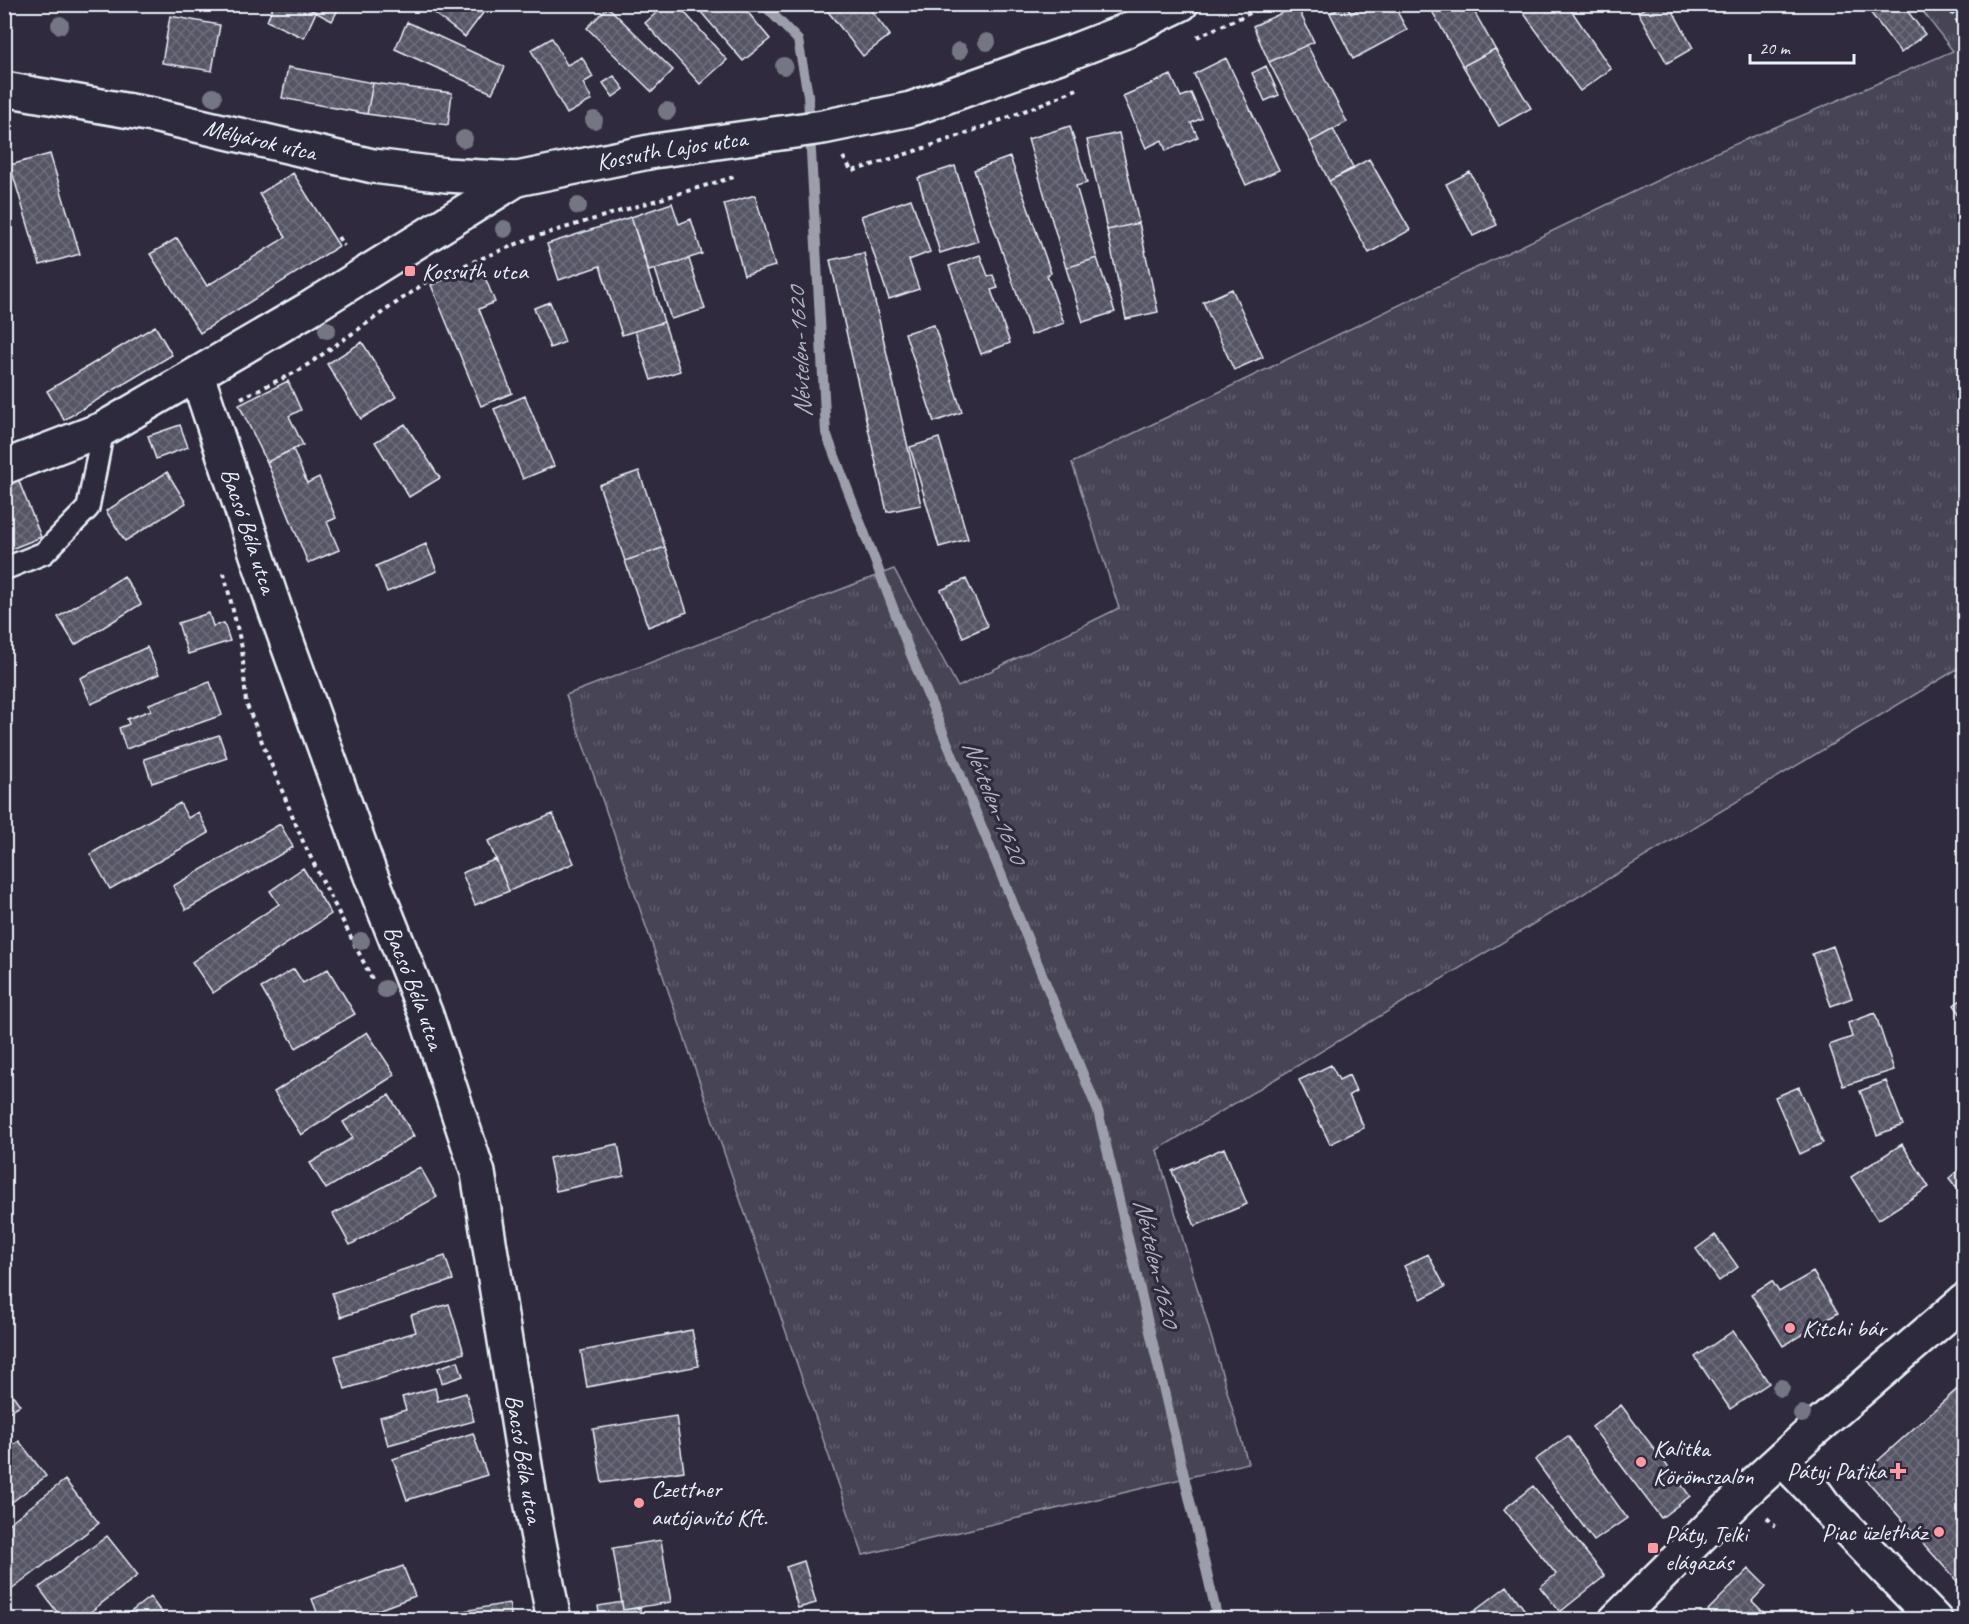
<svg xmlns="http://www.w3.org/2000/svg" width="1969" height="1624" font-family="Caveat,sans-serif">
  <defs>
    <pattern id="grass-tufts" width="24" height="20" patternUnits="userSpaceOnUse" patternTransform="scale(1.5)"><rect width="24" height="20" fill="#464455"/><path d="M3 7l-1-3M5 7V3M7 7l1-3M15 17l-1-3M17 17v-4M19 17l1-3" fill="none" stroke="#615f6e"/></pattern>
    <pattern id="building-cross-hatch" width="8" height="8" patternUnits="userSpaceOnUse" patternTransform="scale(1.5)"><rect width="8" height="8" fill="#575565"/><path d="M0 0l8 8M0 8l8-8" fill="none" stroke="#6f6e7c"/></pattern>
  </defs>
  <rect width="100%" height="100%" fill="#2f2a3d"/>
  <filter id="ink" filterUnits="userSpaceOnUse"><feTurbulence type="fractalNoise" baseFrequency=".0167" numOctaves="2"/><feDisplacementMap in="SourceGraphic" scale="12" xChannelSelector="R" yChannelSelector="G"/><feConvolveMatrix kernelMatrix="1 2 1 2 8 2 1 2 1" color-interpolation-filters="sRGB"/></filter>
  <g filter="url(#ink)">
    <path fill="url(#grass-tufts)" stroke="#979aa6" stroke-width="1.5" d="M1918,5h46v660l-807,485 91,313 -385,92 -297,-860 328,-126 64,118 161,-79 -47,-145 638,-308 243,-104z"/>
    <g fill="none" stroke-linecap="round" stroke-linejoin="round">
      <path stroke="#9c9fab" stroke-width="10" d="M763,4l35,36 10,55 18,338 84,219 188,459 120,509"/>
    </g>
    <path fill="url(#building-cross-hatch)" stroke="#e8f1f8" stroke-width="1.5" d="M274,4h26l16,8 -12,26 -37,-17z
      M300,4h41l-9,17z
      M422,4h59l5,5 -21,28z
      M666,4h11l50,56 -27,24 -55,-61z
      M694,4h47l29,35 -27,22z
      M822,4h44l24,31 -27,21z
      M1368,4h25l14,26 -54,29 -23,-46 16,-8 5,9z
      M1428,4h42l25,45 -32,17z
      M1517,4h50l44,65 -31,22z
      M1651,4h18l24,44 -26,15 -29,-51z
      M1864,4h38l23,30 -24,19z
      M1297,6l17,36 -45,20 -16,-36z
      M608,7l65,63 -21,22 -65,-64z
      M170,16l50,9 -8,46 -50,-8z
      M407,22l98,45 -13,26 -97,-44z
      M552,38l15,27 15,-8 11,20 -10,6 9,17 -25,14 -36,-64z
      M1307,45l40,77 -37,20 -41,-80z
      M1495,49l36,59 -32,18 -36,-60z
      M1226,58l53,112 -33,15 -52,-111z
      M1266,66l13,29 -14,6 -13,-28z
      M288,67l85,16 -6,31 -85,-16z
      M1171,75l10,22 10,-4 11,25 -11,5 7,14 -32,14 -4,-11 -16,8 -23,-52z
      M614,76l10,13 -11,8 -10,-14z
      M373,83l79,10 -4,32 -81,-11z
      M1070,126l17,57 -11,3 21,72 -31,10 -38,-129z
      M1333,129l21,40 -25,12 -19,-39z
      M1119,133l20,90 -32,7 -20,-90z
      M50,154l30,100 -40,11 -30,-100z
      M1010,157l41,116 -4,2 17,48 -33,12 -57,-165z
      M1369,159l41,71 -41,23 -40,-72z
      M955,166l23,75 -38,12 -22,-75z
      M1470,172l27,53 -24,11 -27,-52z
      M293,173l46,73 -139,87 -50,-79 27,-16 30,48 79,-49 -27,-43z
      M755,195l20,71 -31,9 -20,-71z
      M911,199l19,53 -21,8 10,29 -30,10 -28,-83z
      M672,203l7,21 12,-5 11,35 -53,17 -18,-54z
      M631,217l33,105 -42,13 -22,-69 -41,14 -12,-36z
      M1139,223l19,89 -32,7 -19,-89z
      M864,253l57,252 -34,7 -57,-252z
      M980,255l8,21 5,-1 5,13 -7,2 19,53 -29,11 -32,-88z
      M1097,258l18,54 -32,10 -17,-54z
      M689,259l16,50 -34,10 -16,-50z
      M480,265l15,37 -16,7 33,84 -31,13 -50,-121z
      M1232,289l31,68 -29,13 -31,-68z
      M550,302l15,40 -15,6 -16,-40z
      M664,322l16,49 -29,9 -16,-49z
      M934,325l28,87 -28,10 -29,-89z
      M155,326l17,29 -108,65 -17,-29z
      M362,342l34,55 -35,22 -34,-55z
      M288,381l13,29 -12,6 14,29 -36,17 -28,-57z
      M525,396l29,70 -31,13 -29,-70z
      M405,424l35,54 -31,19 -34,-55z
      M180,425l8,22 -32,12 -8,-23z
      M939,438l29,101 -29,8 -29,-100z
      M293,449l14,34 12,-6 17,41 -9,4 12,28 -31,13 -41,-101z
      M639,471l26,76 -40,14 -26,-76z
      M167,472l19,31 -61,38 -19,-30z
      M18,479l23,58 -37,15v-68z
      M426,544l11,27 -50,21 -11,-26z
      M665,547l22,65 -39,15 -23,-66z
      M124,576l17,28 -66,41 -17,-28z
      M966,579l22,47 -25,11 -22,-47z
      M209,613l4,13 11,-3 6,18 -42,13 -10,-31z
      M147,647l12,27 -68,30 -11,-26z
      M210,682l12,33 -96,34 -7,-21 10,-4 -2,-5 24,-9 -2,-6z
      M219,735l8,23 -75,25 -8,-24z
      M180,803l8,15 10,-6 11,21 -99,56 -20,-35z
      M553,814l21,49 -65,28 -21,-50z
      M280,824l13,23 -107,63 -13,-24z
      M496,859l13,32 -34,14 -13,-32z
      M303,868l28,46 -118,79 -21,-31 87,-58 -9,-13z
      M1833,946l19,52 -21,8 -19,-52z
      M294,969l9,14 25,-14 27,45 -59,34 -35,-60z
      M1964,998v21l-10,-14z
      M1875,1013l19,57 -51,16 -14,-41 23,-8 -4,-14z
      M367,1032l28,43 -94,60 -27,-43z
      M1331,1065l8,15 10,-5 7,16 -7,4 15,33 -34,16 -31,-64z
      M1886,1081l17,44 -26,10 -17,-44z
      M1799,1087l24,56 -23,11 -25,-57z
      M389,1095l25,41 -88,53 -16,-26 43,-25 -10,-16z
      M618,1144l6,32 -68,15 -7,-33z
      M1902,1144l27,43 -51,33 -27,-43z
      M1224,1148l23,56 -52,22 -23,-55z
      M1964,1166v31l-15,-19z
      M420,1167l17,30 -87,48 -17,-31z
      M1715,1235l23,32 -19,14 -23,-32z
      M1428,1254l17,33 -24,12 -17,-33z
      M445,1256l8,24 -112,37 -9,-24z
      M1813,1272l25,41 -55,33 -32,-52 21,-13 7,11z
      M449,1304l15,49 -119,36 -10,-33 81,-24 -5,-17z
      M692,1330l7,36 -112,21 -6,-36z
      M1733,1331l36,52 -39,26 -35,-52z
      M458,1361l5,15 -21,7 -4,-15z
      M4,1383l16,22 -16,10z
      M1964,1383v206l-102,-114z
      M435,1388l3,13 28,-8 8,28 -86,24 -8,-28 26,-7 -4,-13z
      M1621,1405l69,91 -29,22 -69,-91z
      M676,1416l8,55 -82,12 -9,-54z
      M473,1433l14,42 -80,25 -14,-41z
      M1568,1436l59,82 -33,23 -59,-81z
      M19,1441l27,35 -42,32v-56z
      M65,1480l34,43 -93,71 -2,-3v-64z
      M1533,1486l72,90 -45,36 -20,-25 16,-13 -52,-65z
      M107,1536l31,39 -58,45h-17l-24,-32z
      M661,1540l10,62 -48,8 -10,-62z
      M804,1561l12,42 -18,5 -12,-41z
      M403,1566l12,30 -64,24h-31l-8,-21z
      M1749,1569l17,17 -14,15 19,19h-54l-9,-10z
      M1507,1586l25,34h-69z
      M150,1597l17,23h-47z
      M622,1602l1,8 17,-2 1,12h-41l-2,-14z
      M509,1603l3,17h-100z
      M1852,1609l11,11h-21z"/>
    <g fill="none" stroke-linecap="round" stroke-linejoin="round">
      <g stroke="#e8f1f8" stroke-width="26">
        <path id="service" d="M4,569l40,-16 44,-45 15,-79"/>
      </g>
      <g stroke="#e8f1f8" stroke-width="38">
        <g id="minor">
          <path id="s1" d="M4,89l149,26 220,51 73,9 71,4"/>
          <path id="s2" d="M197,375l77,231 95,265 57,144 52,158 52,323 24,124"/>
          <path id="s3" d="M4,467l99,-38 204,-119 210,-131 137,-28 169,-24 88,-18 163,-58 49,-19 58,-28"/>
          <path d="M1782,1459l34,35 8,11 111,115"/>
        </g>
      </g>
      <g stroke="#e8f1f8" stroke-width="38">
        <path id="secondary" d="M1616,1620l127,-126 66,-60 155,-133"/>
      </g>
      <path stroke="#e8f1f8" stroke-width="4" stroke-dasharray="4.5 4.5" stroke-linecap="butt" d="M1946,4l18,26
        M1197,37l73,-33
        M843,157l9,14c77,-23 151,-50 225,-82
        M338,237l6,9
        M241,398l59,-28 129,-90 102,-42 203,-61
        M224,573l18,75 4,55 58,141 68,135
        M1767,1518l8,8"/>
      <use href="#service" stroke="#2f2a3d" stroke-width="21"/>
      <use href="#minor" stroke="#2f2a3d" stroke-width="33"/>
      <use href="#secondary" stroke="#2f2a3d" stroke-width="33"/>
    </g>
    <g fill="#757684">
      <circle cx="60" cy="25" r="9"/>
      <circle cx="987" cy="42" r="9"/>
      <circle cx="959" cy="51" r="9"/>
      <circle cx="784" cy="66" r="9"/>
      <circle cx="213" cy="97" r="9"/>
      <circle cx="667" cy="111" r="9"/>
      <circle cx="594" cy="120" r="9"/>
      <circle cx="464" cy="139" r="9"/>
      <circle cx="578" cy="206" r="9"/>
      <circle cx="504" cy="229" r="9"/>
      <circle cx="327" cy="330" r="9"/>
      <circle cx="361" cy="941" r="9"/>
      <circle cx="385" cy="989" r="9"/>
      <circle cx="1781" cy="1388" r="9"/>
      <circle cx="1802" cy="1414" r="9"/>
    </g>
  </g>
  <g fill="#ff9aa2" stroke="#2f2a3d" stroke-width="2">
    <rect x="404" y="265" width="12" height="12" rx="3"/>
    <circle cx="1790" cy="1328" r="6"/>
    <circle cx="1641" cy="1462" r="6"/>
    <path d="M1895 1462h6v6h6v6h-6v6h-6v-6h-6v-6h6z"/>
    <circle cx="639" cy="1503" r="6"/>
    <circle cx="1939" cy="1532" r="6"/>
    <rect x="1647" y="1542" width="12" height="12" rx="3"/>
  </g>
  <g text-anchor="middle" stroke-width="6" stroke-linejoin="round" paint-order="stroke">
    <g font-size="24" fill="#e8f1f8" stroke="#2f2a3d">
      <text dy="8" stroke="none"><textPath href="#s1" startOffset="261">Mélyárok utca</textPath></text>
      <text dy="8" stroke="none"><textPath href="#s3" startOffset="747">Kossuth Lajos utca</textPath></text>
      <text dy="8" stroke="none"><textPath href="#s2" startOffset="164">Bacsó Béla utca</textPath></text>
      <text dy="8" stroke="none"><textPath href="#s2" startOffset="650">Bacsó Béla utca</textPath></text>
      <text dy="8" stroke="none"><textPath href="#s2" startOffset="1136">Bacsó Béla utca</textPath></text>
    </g>
    <g font-size="24" fill="#e8f1f8" stroke="#2f2a3d" text-anchor="start">
      <text x="422" y="279">Kossuth utca</text>
      <text x="1802" y="1336">Kitchi bár</text>
      <text x="1653" y="1456">Kalitka<tspan x="1653" dy="28">Körömszalon</tspan></text>
      <text x="1886" y="1479" text-anchor="end">Pátyi Patika</text>
      <text x="651" y="1497">Czettner<tspan x="651" dy="28">autójavító Kft.</tspan></text>
      <text x="1927" y="1540" text-anchor="end">Piac üzletház</text>
      <text x="1665" y="1542">Páty, Telki<tspan x="1665" dy="28">elágazás</tspan></text>
    </g>
    <g font-size="26" font-style="italic" fill="#afb4be" stroke="#2f2a3d">
      <text transform="translate(799 353) rotate(-93)" y="9">Névtelen-1620</text>
      <text transform="translate(995 801) rotate(68)" y="9">Névtelen-1620</text>
      <text transform="translate(1157 1262) rotate(77)" y="9">Névtelen-1620</text>
    </g>
  </g>
  <rect width="1969" height="1624" fill="none" stroke="#2f2a3d" stroke-width="24"/>
  <rect x="12" y="12" width="1945" height="1600" fill="none" stroke="#e8f1f8" stroke-width="2" filter="url(#ink)"/>
  <path d="M1750 54v9h104v-9" fill="none" stroke="#e8f1f8" stroke-width="3"/>
  <text x="1759" y="54" font-size="18" fill="#e8f1f8" stroke="#2f2a3d" stroke-width="4.5" paint-order="stroke">20 m</text>
</svg>
